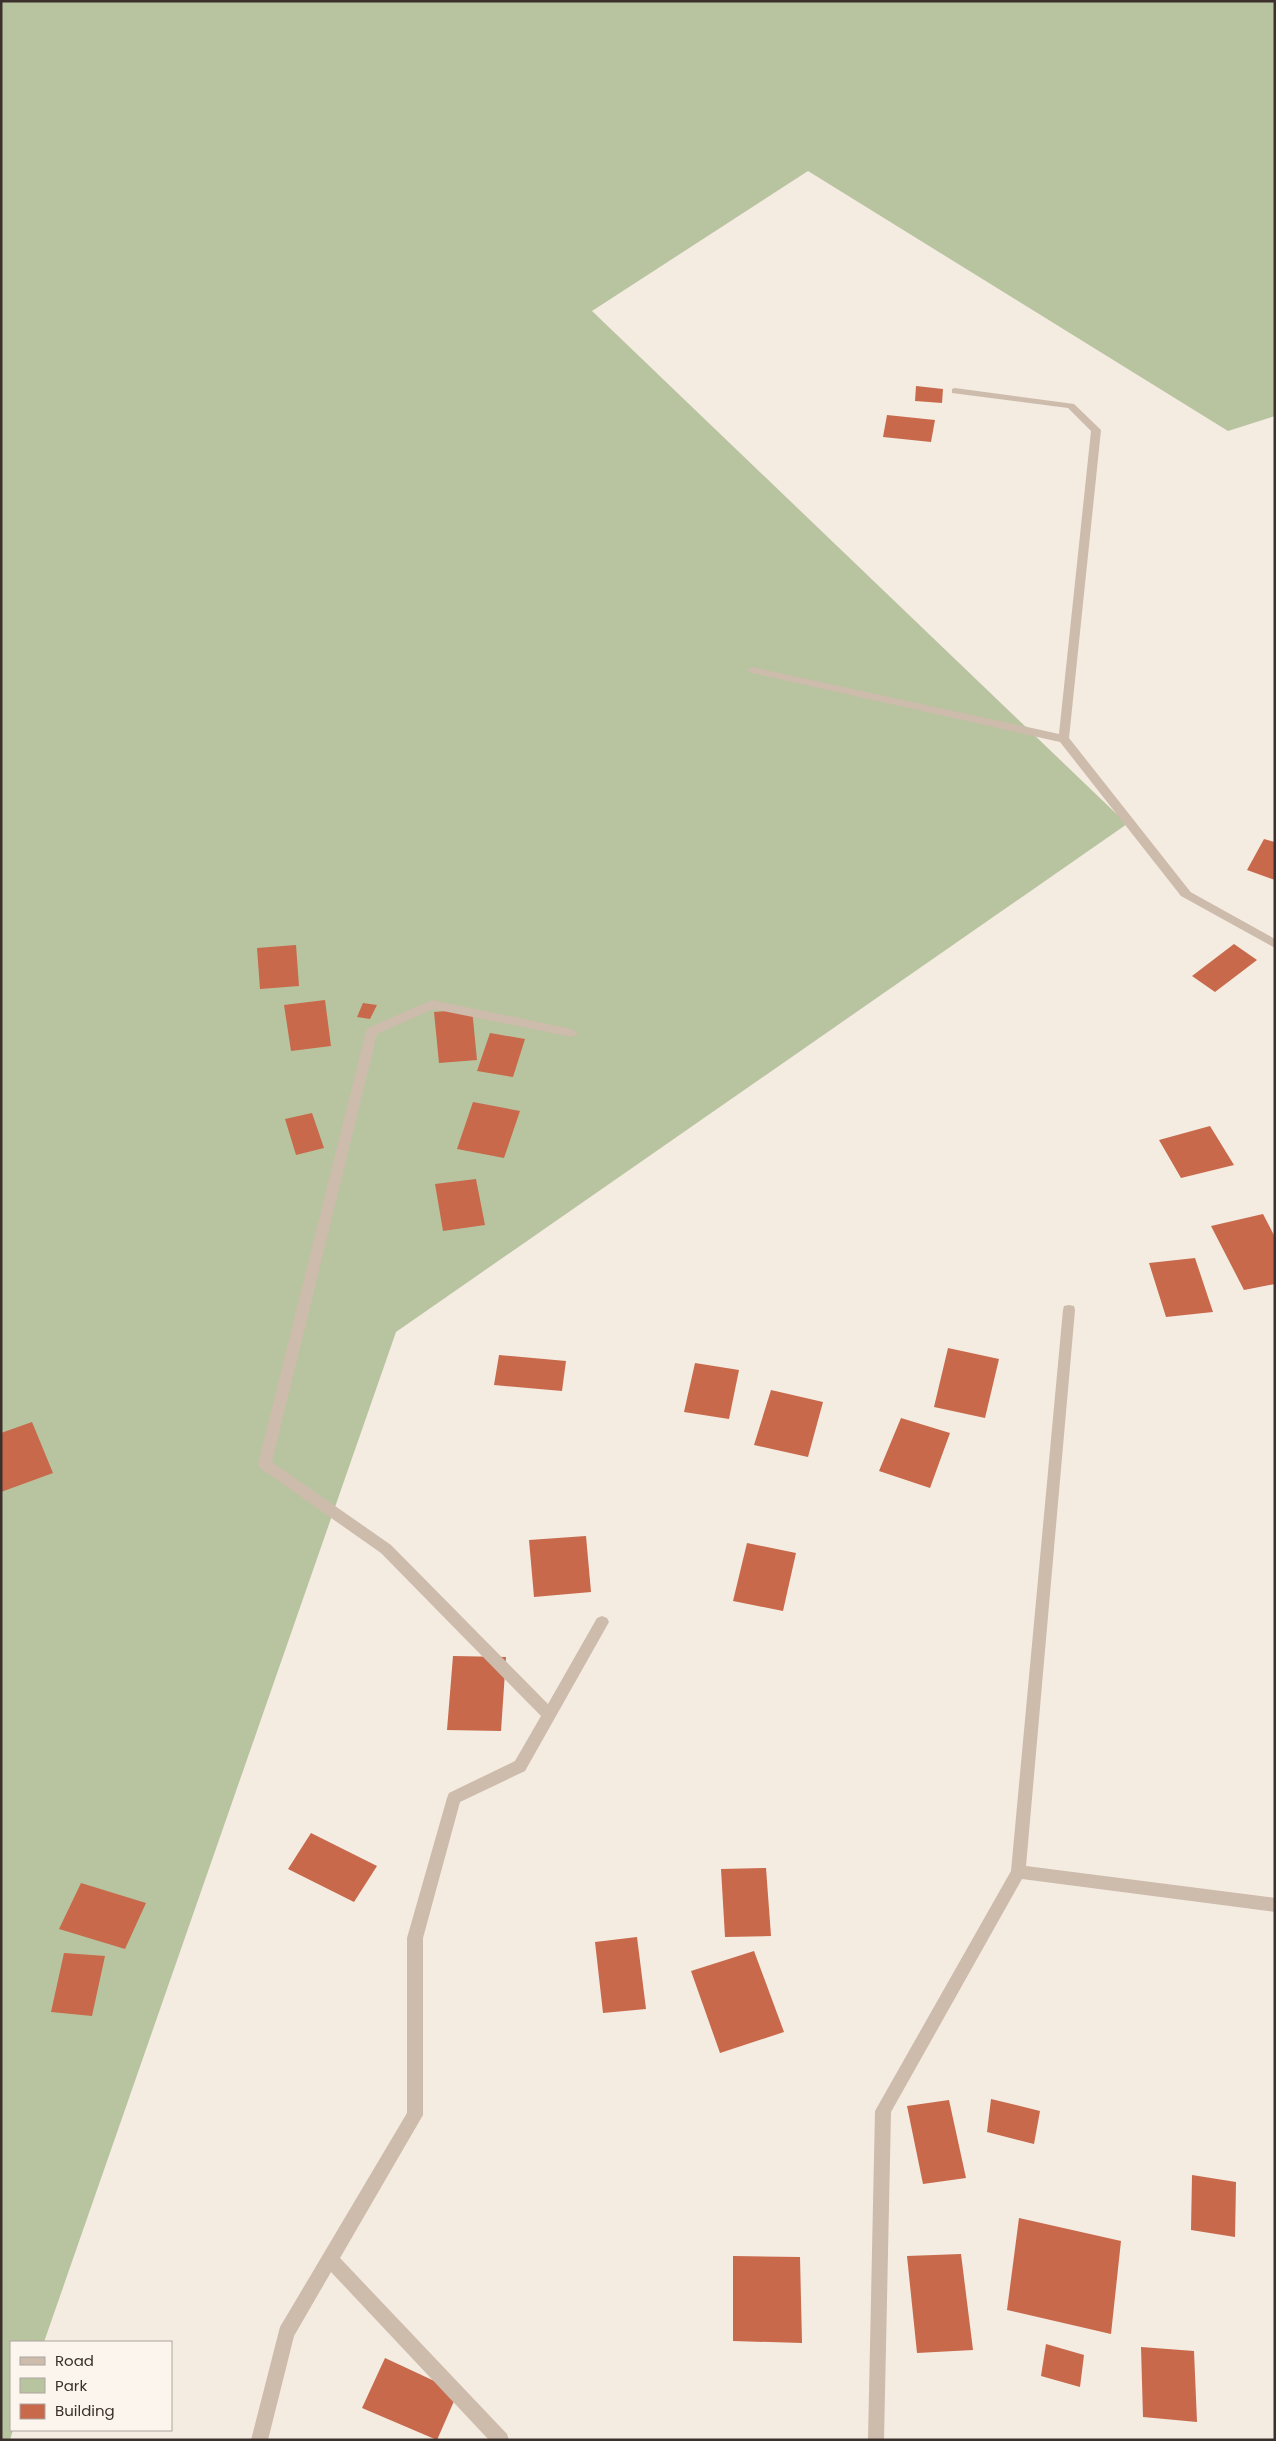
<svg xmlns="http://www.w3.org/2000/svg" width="1276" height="2441" font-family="Poppins,sans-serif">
  <rect width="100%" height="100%" fill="#f4ebe1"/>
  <path fill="#b8c4a0" d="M1,1h1274v415l-47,15 -420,-260 -216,140 535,513 -731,508 -352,1010h-33v88h2l-3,10h-9z"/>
  <path fill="#c8694b" d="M916,386l27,3 -1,14 -27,-2z
    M887,415l48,5 -4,22 -48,-5z
    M1264,839l11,3v38l-28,-10z
    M1234,944l23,16 -42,32 -23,-16z
    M296,945l3,41 -39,3 -3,-41z
    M325,1000l6,46 -40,5 -7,-46z
    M363,1003l14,2 -7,14 -13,-2z
    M472,1009l5,51 -38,3 -5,-51z
    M490,1033l35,6 -12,38 -36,-6z
    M473,1102l47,9 -16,47 -47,-9z
    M312,1113l12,35 -28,7 -11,-36z
    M1210,1126l24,39 -53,13 -22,-38z
    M476,1179l9,46 -42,6 -8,-47z
    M1263,1214l12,23v47l-31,6 -33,-64z
    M1195,1258l18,54 -47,5 -17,-54z
    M948,1348l51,11 -14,59 -51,-11z
    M499,1355l67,6 -4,30 -68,-6z
    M695,1363l44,7 -10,49 -45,-7z
    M771,1390l52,12 -15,55 -54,-12z
    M901,1418l49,15 -20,55 -51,-17z
    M32,1422l21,51 -52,19v-59z
    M586,1536l5,56 -57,5 -5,-57z
    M747,1543l49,10 -13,58 -50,-10z
    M453,1656l53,1 -5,74 -54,-1z
    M311,1833l66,33 -23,36 -66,-33z
    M766,1868l5,68 -46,1 -4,-68z
    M81,1883l65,20 -21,46 -66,-20z
    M637,1937l9,72 -43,4 -8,-71z
    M754,1951l30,81 -64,21 -29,-82z
    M64,1953l41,3 -13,60 -41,-4z
    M991,2099l49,12 -6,33 -47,-12z
    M949,2100l17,78 -43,6 -16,-78z
    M1192,2175l44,7 -1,55 -44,-7z
    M1019,2218l102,23 -10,93 -104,-24z
    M961,2254l12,96 -56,3 -10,-97z
    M733,2256l67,1 2,86 -69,-2z
    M1046,2344l38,11 -4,32 -39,-11z
    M1141,2347l53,4 3,71 -54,-5z
    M385,2358l73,34 -21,48 -75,-32z"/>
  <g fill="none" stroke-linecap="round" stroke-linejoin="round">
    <path fill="#cdbbac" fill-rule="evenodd" d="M955,388l119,16 27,26 -32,308 120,152 2,3 -2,3h-8l-121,-154 -308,-69 -5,-3 5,-3 307,67 32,-303 -23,-23 -116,-15v-4z
      M432,1000l140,29 6,4 -6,4 -139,-28 -56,25 -105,428 119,83 157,159 49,-86 5,-2 5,2 2,4 -84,149 -65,31 -37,136v177l-83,143 167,176 2,6h-20l-158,-168 -37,64 -26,104h-17l29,-113 127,-214v-175l40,-140 2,-5 66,-32 26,-45 -160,-163 -121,-85 -2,-4 108,-433 2,-3z"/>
    <path fill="#cdbbac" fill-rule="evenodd" d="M1185,889l90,50v9l-94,-52 -2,-3z
      M1069,1305l5,1 1,4 -49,556 249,32v14l-253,-33 -131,233 -7,328h-16l7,-329 136,-240 52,-561 1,-4z"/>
  </g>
  <rect width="1276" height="2441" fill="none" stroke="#3b302b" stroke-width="5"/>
  <rect x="10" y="2341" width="162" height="90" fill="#fbf5ee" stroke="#aea6a0"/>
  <rect x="20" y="2357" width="25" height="8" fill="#cdbbac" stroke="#aea6a0"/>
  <text x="55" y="2366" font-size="15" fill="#3b302b">Road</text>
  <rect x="20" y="2378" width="25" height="15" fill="#b8c4a0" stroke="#aea6a0"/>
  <text x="55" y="2391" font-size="15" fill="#3b302b">Park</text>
  <rect x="20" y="2404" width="25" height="15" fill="#c8694b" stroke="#aea6a0"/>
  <text x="55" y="2416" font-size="15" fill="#3b302b">Building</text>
</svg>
